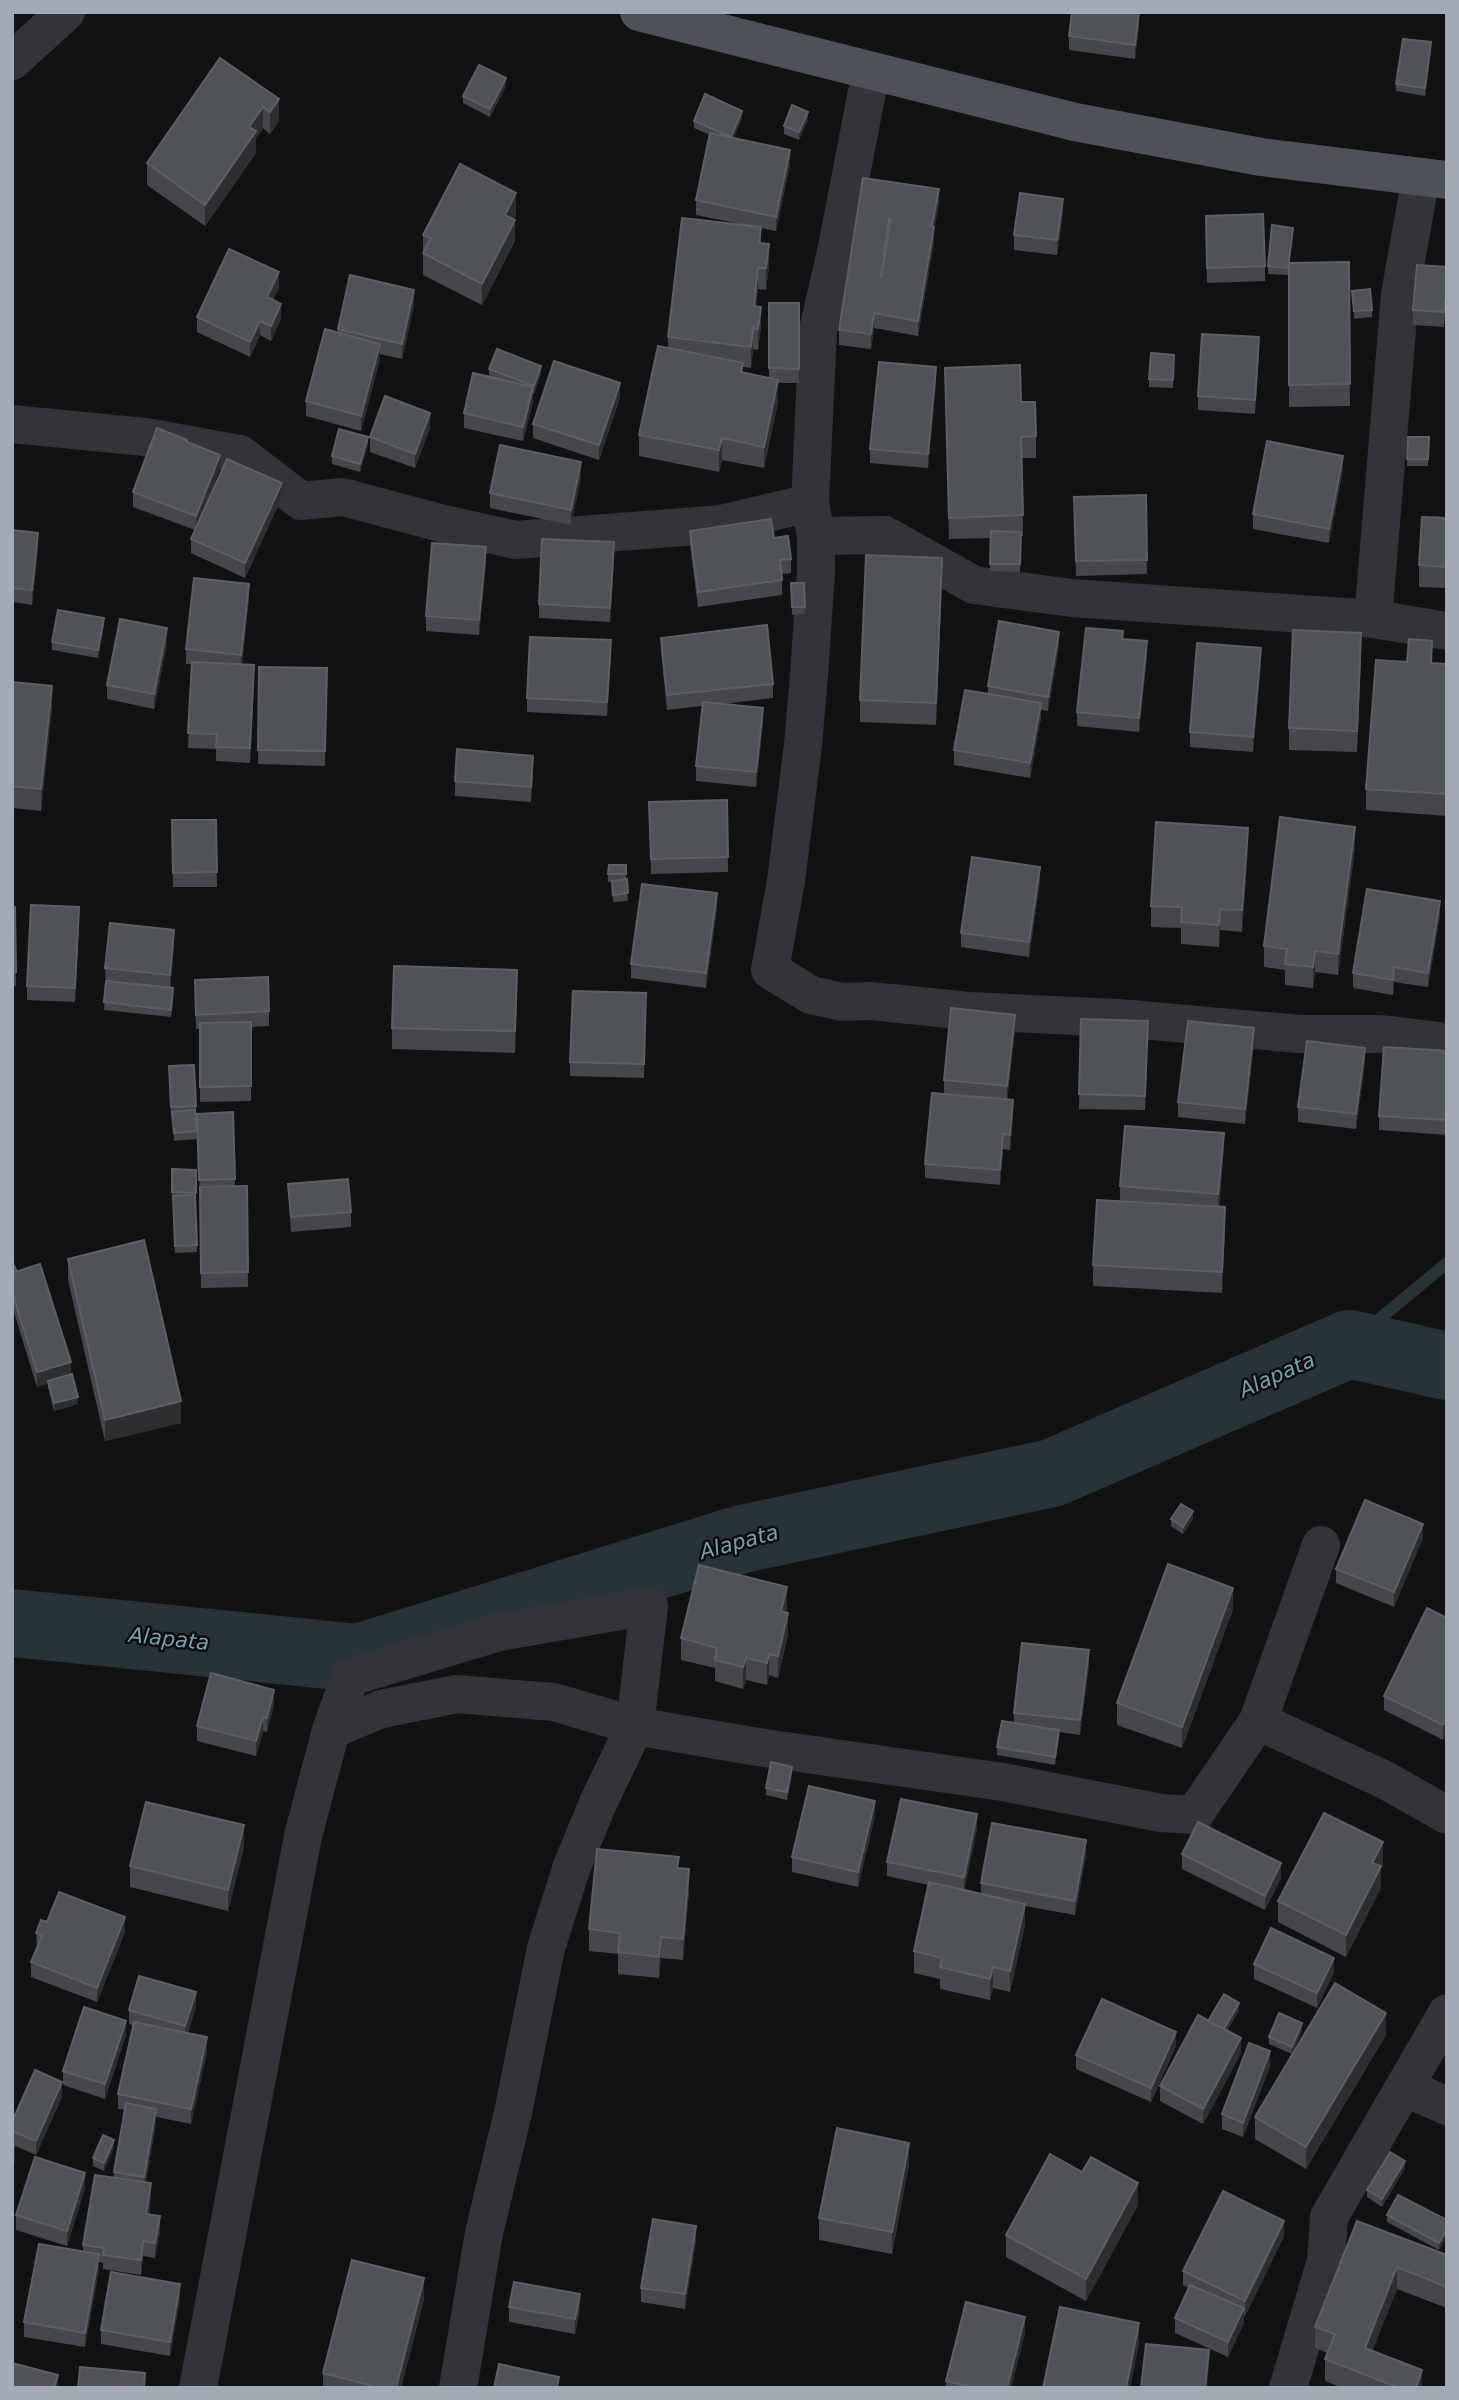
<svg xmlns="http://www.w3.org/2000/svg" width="1459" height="2400" font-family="'DejaVu Sans',sans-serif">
  <rect width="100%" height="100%" fill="#121213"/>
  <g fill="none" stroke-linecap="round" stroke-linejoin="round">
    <path stroke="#283338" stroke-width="12" d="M1349,1344l98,-81"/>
    <path stroke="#283338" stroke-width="68" d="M12,1623l346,35 384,-119 310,-66 297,-129 98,22"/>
    <path stroke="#333439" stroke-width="38" d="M12,61l54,-49
      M871,71l-35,181 -18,78 -8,173 6,33v36l-7,103 -6,70 -17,136 -16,89 41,25 31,7 29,-1 98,10 149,7 182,16h81l66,8
      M12,424l133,13 95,17 61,47 42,-4 101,27 72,16 205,-16 89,-21
      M816,536l69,-1 89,50 98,13 301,21 74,12
      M1373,619l27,-325 21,-117
      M1258,1721l127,59 62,35
      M331,1730l19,-53 149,-45 150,-26 -14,120 -37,77 -26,63 -26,82 -32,160 -30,125 -26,155
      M1404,2087l43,19
      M198,2388l105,-552 28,-106 50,-21 76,-15 97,8 81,24 123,21 245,35 158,31 33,2 64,-94 63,-176
      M1288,2388l38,-127 3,-44 118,-204"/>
    <path stroke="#4e5258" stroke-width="38" d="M639,12l436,110 186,35 186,23"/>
  </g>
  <path fill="#45474c" d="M1139,26l-4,33 -66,-9v-14z
    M1431,50l-6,46 -29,-5v-7z
    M220,58l59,63 -9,13 -7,-6 -7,10v15l-51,73 -58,-41v-22z
    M506,86l-16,31 -27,-14v-7z
    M742,118l-9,20 57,27 -14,66 -15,-3v15l8,22 -3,25 -8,-1 -2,17 5,22 -3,22 -5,-1 -2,19 -8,-1v6l26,5v-75h30v80h-21v19l-14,66 -42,-8 -3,12 -80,-16v-21l29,-87v-11l78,-112 -50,-10v-15l14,-65 -16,-7v-7z
    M808,119l-9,21 -15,-6v-8z
    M863,178l76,26 -5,25v13l-16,94 -44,-8 -3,21 -32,-4v-15z
    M1063,213l-6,42 -43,-5v-15z
    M516,214l-2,5 1,22 -33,64 -59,-30v-40z
    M1206,231l59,35v15l-58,2z
    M1293,235l-4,28 60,-1 1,144 -61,1v-139l-1,7 -20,-1v-8z
    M1447,267v49h-2l-1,11 -31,-2v-15z
    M279,287l-6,13 8,19 -10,22 -11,-6 -10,22 -53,-25v-15z
    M1352,291l20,19v7l-18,2z
    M414,305l-12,54 -22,-5v5l-19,72 -55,-15v-15l32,-69v-3z
    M1259,352l-4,62 -57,-4v-14z
    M1174,355l-1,33 -24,-1v-8z
    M945,368l76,34 15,34v22h-14l1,78h-2l-1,36 -30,-1v-33l-41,1z
    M489,369l52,4 -7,21 -1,-1v9l-10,39 -59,-13v-15l25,-36z
    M936,382l-8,86 -58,-5v-14z
    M620,398l-21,62 -66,-22v-14z
    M430,428l-15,40 -45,-16v-15z
    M1408,437h21l-1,29h-21z
    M187,442l33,27 -16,40 78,-12 -37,81 -54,-25v-14l4,-9 -62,-23v-15z
    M368,445l-8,27 -28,-8v-8z
    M1343,470l-14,73 -76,-14v-15z
    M581,477l-10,48 -81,-17v-15z
    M1146,495l1,79 -71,2 -2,-79z
    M1447,518v70l-28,-1v-22z
    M12,530l26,18 -6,57 -20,-3z
    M690,531l84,7 17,21v14l-9,1v21l-84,12 -8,-62z
    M614,557l-4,65 -71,-4v-14z
    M486,562l-7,73 -53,-4v-15z
    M942,579l-6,146 -76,-3v-22z
    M791,583h13l1,31 -13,1z
    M249,598l-7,66 12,15 -4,84 -34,-2v-12l-28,-1 4,-84h-6v-15z
    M104,626l-6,32 -46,-8v-8z
    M661,638l112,46v14l-50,6 40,19 -7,64 -60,-6v-15l6,-60 -35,4 -6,-58z
    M167,643l-13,66 -47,-10v-14z
    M1059,646l-11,65 -7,-1v8l-11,60 -76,-13v-15l34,-56v-8z
    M611,655l-4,61 -80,-4v-14z
    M1361,655l-4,97 -68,-2v-22z
    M1147,656l-8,76 -62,-6v-14z
    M1261,662l-8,90 -63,-5v-15z
    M1407,662l40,2v152l-81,-6v-21z
    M259,667l68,1 -2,98 -67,-2z
    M12,682l40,26 -11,103 -29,-3z
    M533,770l-2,32 -76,-6v-15z
    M727,800l1,72 -77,2 -2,-72z
    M172,820h44l1,67h-44z
    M1355,848l-17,127 -23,-3 -2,16 -28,-3v-15l-21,-3v-21z
    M1248,849l-6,83 -22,-2 -1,17 -38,-3v-16l-30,-1v-21z
    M626,865v14l2,22 -15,1 -1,-20h-4v-8z
    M1040,882l-11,75 -68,-10v-14z
    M12,907h3l1,79 -4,1z
    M717,908l-11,80 -75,-10v-14z
    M1440,915l-12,72 -34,-5 -1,13 -40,-7v-15z
    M79,922l-4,80 -48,-2v-14z
    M174,945l-4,43 3,8 -2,21 -67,-7 2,-27 -1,-15z
    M517,992l-2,61 -123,-4v-21z
    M646,993l-2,85 -74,-2v-14z
    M195,995l74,16v15l-18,1v74l-51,1v-73h-4z
    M1081,1019l67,16 -3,75 -66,-1z
    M1015,1029l-8,71 6,15 -3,35 -7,-1 -3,36 -75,-7v-14l19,-70v-14z
    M1254,1043l-9,81 -67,-7v-15z
    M1447,1051v84l-68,-5v-14z
    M1365,1062l-9,67 -58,-7v-15z
    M169,1066l27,40 1,33 -23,2 -2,-26h-1z
    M233,1112l2,75 12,-1 1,101 -47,1 -1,-93 -3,-67z
    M1224,1148l-5,59 6,21 -3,65 -129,-7v-21l27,-64v-15z
    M172,1169l24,1 -1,30 2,52 -22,1 -2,-53h-1z
    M288,1184l63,28v15l-60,5z
    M68,1259l113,164 -76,18 -37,-161z
    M12,1261l5,11 54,103 7,29 -24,7 -6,-23v-4l-11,3 -25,-81z
    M1171,1519h22l-10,15 -12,-8z
    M1423,1538l-29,69 -58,-24v-14z
    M787,1609l-1,3 2,22 -10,44 -9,-3 -2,10 -21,-5 -3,9 -28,-8v-13l-34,-8v-22z
    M1233,1609l-51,139 -65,-23v-22z
    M1447,1618l-4,122 -59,-30v-14z
    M1089,1665l-9,70 -21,-3 -4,33 -58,-10v-8l17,-24v-10z
    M274,1704l-7,28 -4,-1 -7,25 -59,-15v-15z
    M792,1774l-5,26 -21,-5v-7z
    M875,1816l-17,71 -66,-15v-15z
    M977,1829l-13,61 17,4v-11l105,-28 -11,60 -50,-9v19l-15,67 -17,-4 -3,12 -50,-11v-10l-26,-6v-22l15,-66 -42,-9v-14z
    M244,1847l-16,64 -98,-24v-21z
    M1182,1854l99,24 -16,32 -83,-41z
    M1383,1864l-2,4v20l-35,69 -68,-35v-21z
    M679,1868l10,23 -6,69 -22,-2 -2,20 -41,-4v-20l-29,-3v-22z
    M47,1922l78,10 -28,70 -66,-25v-15l6,-14 -1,-15z
    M1254,1964l80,8 -17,36 -63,-29z
    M196,2007l-8,26 19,19 -16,72 -35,-7v6l-10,59 5,16 -2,17 11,16 -5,27 -12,-2 -2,19 -38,-6v-6l-4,-1v7l-14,78 -61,-10v-15l59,-70v-7l31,-67v-6l11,-62 -7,-1v-15l15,-69 -4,-1v-14z
    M1239,2010l-12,21 14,22 -38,71 -43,-23v-15l48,-65z
    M1302,2031l-10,23 -23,-10v-7z
    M126,2035l-21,64 -42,-14v-14z
    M1386,2035l-80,134 -51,-30v-22z
    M1176,2046l-25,56 -75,-33v-14z
    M1270,2066l-27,71 -21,-8v-15z
    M62,2097l-26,58 -21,-9v14l-3,8v-46z
    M114,2147l-10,24 -11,-5v-8z
    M909,2164l-17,90 -73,-14v-22z
    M1405,2168l-23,39 -15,-10v-7z
    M1082,2172l56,33 -52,96 -80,-44v-22z
    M85,2188l-18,58 -51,-16v-15z
    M1387,2215l60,5 -8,30 -52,-28z
    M1357,2221l90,34v53l-50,-19 -25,62 50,37h-79l-18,-7v-22l3,-6 -13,-5v-21z
    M1284,2236l-39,80 -1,-1v8l-16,34 -53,-24v-15l14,-30 -6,-3v-14z
    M696,2241l-11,68 -44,-7v-14z
    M180,2299l-10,57 -69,-12v-14z
    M424,2299l-23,89h-78v-15z
    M509,2307l71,2 -5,25 -66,-12z
    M1025,2332l-14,56h-65v-7z"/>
  <path fill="#2c2e30" d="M1139,12v14l-4,33v-14z
    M1431,42v8l-6,46v-8z
    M506,78v8l-16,31v-8z
    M279,99v22l-9,13v-22z
    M263,107v21l-7,10v15l-51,73v-21l44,-78z
    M742,111v7l-11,26v-7z
    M808,112v7l-9,21v-8z
    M790,150v15l-14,66v-14z
    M939,189v15l-5,25v13l-16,94v-15l11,-95z
    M516,193v21l-11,22v-21z
    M1063,199v14l-6,42v-15z
    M515,220v21l-33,64v-21z
    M769,244v21l-3,25v-22z
    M758,268v21l-4,39v-22z
    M279,272v15l-12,25v-15z
    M414,290v15l-12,54v-15z
    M281,304v15l-10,22v-15z
    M761,307v21l-3,22v-21z
    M874,313v15l-3,21v-15z
    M260,321v14l-10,22v-15z
    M753,328v21l-2,19v-21z
    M1259,337v15l-4,62v-14z
    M380,344v15l-19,72v-15z
    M541,366v7l-7,21v-8z
    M936,367v15l-8,86v-14z
    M778,380v22l-14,66v-21z
    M620,383v15l-21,62v-15z
    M533,387v15l-10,39v-14z
    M430,413v15l-15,40v-14z
    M368,437v8l-8,27v-8z
    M722,438v22l-3,12v-22z
    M220,455v14l-24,62v-15z
    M1343,456v14l-14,73v-14z
    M581,462v15l-10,48v-15z
    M282,483v14l-37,81v-15z
    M38,533v15l-6,57v-15z
    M614,542v15l-4,65v-14z
    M486,547v15l-7,73v-15z
    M942,558v21l-6,146v-22z
    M249,584v14l-8,72v-15z
    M104,618v8l-6,32v-8z
    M167,628v15l-13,66v-15z
    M1059,632v14l-11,65v-14z
    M1361,633v22l-4,97v-21z
    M611,640v15l-4,61v-14z
    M1147,641v15l-8,76v-14z
    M1261,648v14l-8,90v-15z
    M52,686v22l-11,103v-22z
    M1041,703v15l-11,60v-15z
    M763,708v15l-7,64v-15z
    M533,756v14l-2,32v-15z
    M1355,827v21l-17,127v-21z
    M1248,828v21l-6,83v-22z
    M1040,867v15l-11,75v-15z
    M717,893v15l-11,80v-15z
    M1440,901v14l-12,72v-14z
    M79,907v15l-4,80v-14z
    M1220,909v21l-1,17v-22z
    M174,930v15l-4,45v-15z
    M1315,951v21l-2,16v-21z
    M1394,967v15l-1,13v-15z
    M517,970v22l-2,61v-22z
    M1015,1015v14l-8,72v-15z
    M1254,1028v15l-9,81v-15z
    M1365,1048v14l-9,67v-15z
    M1013,1100v15l-3,35v-15z
    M1224,1133v15l-6,61v-15z
    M1003,1134v15l-3,36v-15z
    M1225,1207v21l-3,65v-21z
    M71,1362v15l-23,4v3l-11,3v-15z
    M78,1397v7l-24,7v-8z
    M181,1401v22l-76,18v-21z
    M1193,1511v8l-10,15v-7z
    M1423,1524v14l-29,69v-15z
    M787,1587v22l-6,24v-22z
    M1233,1588v21l-51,139v-21z
    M788,1613v21l-10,44v-22z
    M1089,1650v15l-9,70v-15z
    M769,1654v21l-2,10v-22z
    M746,1658v22l-3,9v-22z
    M274,1690v14l-7,28v-14z
    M263,1717v14l-7,25v-15z
    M1447,1718v14l-4,8v-15z
    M1059,1730v8l-4,27v-8z
    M792,1767v7l-5,26v-8z
    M875,1801v15l-17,71v-15z
    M977,1814v15l-13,63v-15z
    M244,1825v22l-16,64v-21z
    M1086,1840v15l-11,60v-14z
    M1383,1842v22l-2,4v20l-35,69v-22l26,-72z
    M1281,1863v15l-16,32v-14z
    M689,1869v22l-6,69v-21z
    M1025,1904v21l-15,67v-21z
    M125,1917v15l-28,70v-14z
    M661,1937v21l-2,20v-21z
    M1334,1958v14l-17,36v-15z
    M993,1967v21l-3,12v-21z
    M196,1992v15l-11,34v-15z
    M1239,2003v7l-16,28v-8z
    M1386,2013v22l-80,134v-22z
    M126,2021v14l-21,64v-15z
    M1302,2023v8l-10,23v-7z
    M1176,2032v14l-25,56v-14z
    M207,2037v15l-16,72v-15z
    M1241,2038v15l-38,71v-15z
    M1270,2051v15l-27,71v-14z
    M62,2082v15l-26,58v-14z
    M156,2109v14l-12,69v-15z
    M114,2140v7l-10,24v-8z
    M909,2143v21l-17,90v-22z
    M15,2146v14l-3,8v-15z
    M1405,2161v7l-23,39v-8z
    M85,2173v15l-18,58v-15z
    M151,2183v15l-5,31v-15z
    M1138,2183v22l-52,96v-22z
    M160,2216v15l-5,27v-15z
    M1284,2221v15l-39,80v-15z
    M696,2226v15l-11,68v-15z
    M1447,2229v8l-8,13v-7z
    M143,2241v15l-2,19v-15z
    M99,2254v15l-14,78v-14z
    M1397,2267v22l-32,81v-22z
    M424,2278v21l-23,89h-5z
    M180,2284v15l-10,57v-14z
    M580,2294v15l-5,25v-15z
    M1244,2308v15l-16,34v-15z
    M1025,2317v15l-14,56h-4z
    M1139,2323v22l-9,43h-4z
    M1209,2350v15l-2,23h-2z
    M1422,2370v18h-6z
    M58,2375v13h-4z"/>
  <path fill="#4f5257" stroke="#5c6066" stroke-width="2" fill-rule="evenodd" d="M1072,12h67l-4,33 -66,-9z
    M1403,39l28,3 -6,46 -29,-4z
    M220,58l59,41 -9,13 -7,-5 -14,20 7,4 -51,74 -58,-42z
    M479,65l27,13 -16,31 -27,-13z
    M705,94l37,17 -11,26 -37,-16z
    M792,105l16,7 -9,20 -15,-6z
    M710,133l80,17 -14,67 -80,-17z
    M460,164l56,29 -11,22 10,5 -33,64 -59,-31 8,-15 -8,-3z
    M863,178l76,11 -7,36 -3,1 5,1 -16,94 -44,-8 -3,21 -32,-4zM889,218l2,1 -10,59z
    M1020,193l43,6 -6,41 -43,-5z
    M1263,214l2,52 -58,2 -1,-52z
    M682,218l79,9 -2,16 10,1 -3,24h-8l-4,38 7,1 -3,22 -5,-1 -2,19 -83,-10z
    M1272,225l21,3 -5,40 -20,-2z
    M229,249l50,23 -12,25 14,7 -10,22 -11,-5 -10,21 -53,-25z
    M1349,262l1,122 -61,1v-122z
    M1417,265l30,2v35l-2,-1 -1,11 -31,-2z
    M350,275l64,15 -12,54 -64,-15z
    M1370,289l2,21 -18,1 -2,-20z
    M769,303h30v66l-30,-1z
    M325,329l55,15 -19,72 -55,-15z
    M1202,334l57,3 -4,63 -57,-4z
    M658,346l85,17 -2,9 37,8 -14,67 -42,-9 -3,12 -80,-15z
    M497,349l44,17 -7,20 -45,-17z
    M1151,353l23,2 -1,25 -24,-1z
    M554,361l66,22 -21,62 -66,-21z
    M879,362l57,5 -8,87 -58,-5z
    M1020,365l1,37h14l1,34 -15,1 2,78 -74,3 -4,-150z
    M473,373l60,14 -10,40 -59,-14z
    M385,396l45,17 -15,41 -45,-17z
    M157,428l30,12v2l33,13 -24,61 -63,-24z
    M339,429l29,8 -8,27 -28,-8z
    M1408,437h21l-1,22h-21z
    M1267,441l76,15 -14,73 -76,-15z
    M500,445l81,17 -10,48 -81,-17z
    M227,459l55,24 -37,80 -54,-24z
    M1146,495l1,65 -71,1 -2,-64z
    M1422,517l25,1v49l-28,-2z
    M771,519l3,19 14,-2 3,23 -11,1 2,20 -84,12 -8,-61z
    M12,530l26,3 -6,57 -20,-2z
    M991,531l30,1 -1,32h-30z
    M542,539l72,3 -4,66 -71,-4z
    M432,543l54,4 -7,73 -53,-4z
    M866,555l76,3 -6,145 -76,-3z
    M194,578l55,6 -8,71 -55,-6z
    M791,583h13l1,24h-13z
    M58,610l46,8 -6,32 -46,-8z
    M120,619l47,9 -13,66 -47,-9z
    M999,621l60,11 -11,65 -60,-11z
    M767,625l6,59 -106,11 -6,-57z
    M1086,628l37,3 -1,8 25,2 -8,77 -62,-6z
    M1293,630l68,3 -4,98 -68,-3z
    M530,637l81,3 -4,62 -80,-4z
    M1409,639l23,2 -1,22 16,1v130l-81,-5 10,-129 31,2z
    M1197,643l64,5 -8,89 -63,-5z
    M192,662l62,3 -4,83 -34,-1 1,-13 -29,-1z
    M259,667l68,1 -2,83 -67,-1z
    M12,682l40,4 -11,103 -29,-3z
    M965,690l76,13 -11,60 -76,-13z
    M703,702l60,6 -7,64 -60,-6z
    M457,749l76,7 -2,31 -76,-6z
    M727,800l1,57 -77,2 -2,-57z
    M1280,817l75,10 -17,127 -23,-3 -2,16 -28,-3 2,-15 -23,-3z
    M172,820h44l1,52 -44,1z
    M1156,822l92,6 -6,82 -22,-1 -1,16 -38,-3 1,-15 -31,-1z
    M972,857l68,10 -11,75 -68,-9z
    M609,865h17v9h-18z
    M627,879l1,14 -15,2 -1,-14z
    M642,884l75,9 -11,80 -75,-9z
    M1367,889l73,12 -12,72 -34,-6 -1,13 -40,-7z
    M31,905l48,2 -4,81 -48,-2z
    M12,907h3l1,65h-4z
    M110,923l64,7 -4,45 -65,-7z
    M394,966l123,4 -2,61 -123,-3z
    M268,977l1,34 -73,4 -1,-35z
    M106,981l67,7 -2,22 -67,-8z
    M573,991l73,2 -2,71 -74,-2z
    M951,1008l64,7 -8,71 -63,-6z
    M1081,1019l67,2 -3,75 -66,-2z
    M1188,1021l66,7 -9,81 -67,-7z
    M251,1022v64l-51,1v-64z
    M1307,1041l58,7 -9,66 -58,-7z
    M1384,1047l63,4v69l-68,-4z
    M194,1065l2,41 -25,1 -2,-41z
    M932,1093l81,7 -3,35 -7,-1 -3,36 -75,-6z
    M195,1110l2,21 -23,2 -2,-21z
    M233,1112l2,67 -36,1 -2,-66z
    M1125,1126l99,7 -6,61 -98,-8z
    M172,1169l24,1v23l-24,-1z
    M348,1179l3,33 -60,5 -3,-33z
    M247,1186l1,86 -47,1 -1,-86z
    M195,1195l2,50 -22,1 -2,-50z
    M1097,1200l128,7 -3,65 -129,-7z
    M144,1240l37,161 -76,19 -37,-161z
    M12,1261l5,11 -5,1z
    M40,1264l31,98 -34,10 -25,-80v-19z
    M72,1374l6,23 -24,6 -6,-22z
    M1365,1500l58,24 -29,68 -58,-23z
    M1181,1504l12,7 -10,16 -12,-8z
    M1168,1564l65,24 -51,139 -65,-24z
    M699,1565l88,22 -6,24 7,2 -10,43 -9,-2 -2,9 -21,-5 -3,9 -28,-7 2,-12 -36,-10z
    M1427,1608l20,10v100l-4,7 -59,-29z
    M1022,1643l67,7 -9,70 -66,-7z
    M211,1673l63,17 -7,28 -4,-1 -7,24 -59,-15z
    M1002,1721l57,9 -4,27 -58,-10z
    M771,1762l21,5 -5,25 -21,-4z
    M809,1786l66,15 -17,71 -66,-15z
    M901,1799l76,15 -13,63 -77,-15z
    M146,1802l98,23 -16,65 -98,-24z
    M1324,1813l59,29 -11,21 9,3 -35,69 -68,-34z
    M1198,1822l83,41 -16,33 -83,-42z
    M992,1823l94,17 -11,61 -94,-18z
    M597,1849l82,8 -2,11 12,1 -6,70 -22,-2 -2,20 -41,-5 2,-19 -31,-4z
    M929,1882l96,22 -15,67 -17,-4 -3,12 -50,-12 2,-9 -28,-7z
    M59,1892l66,25 -28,71 -66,-26 11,-26 -6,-3 5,-13 6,2z
    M1271,1928l63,30 -17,35 -63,-29z
    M139,1976l57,16 -11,34 -56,-16z
    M1335,1983l51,30 -80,134 -51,-30z
    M1224,1994l15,9 -15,26 -16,-8z
    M1102,1999l74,33 -25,56 -75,-33z
    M84,2007l42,14 -21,63 -42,-13z
    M1279,2013l23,10 -10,24 -23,-10z
    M1198,2015l43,23 -38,71 -43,-23z
    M134,2022l73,15 -16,72 -73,-15z
    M1249,2043l21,8 -27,72 -21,-9z
    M35,2070l27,12 -26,59 -24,-10v-9z
    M126,2103l30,6 -12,68 -30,-5z
    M837,2128l72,15 -17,89 -73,-14z
    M103,2135l11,5 -10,23 -11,-5z
    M1390,2152l15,9 -23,38 -15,-9z
    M1050,2154l32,18 9,-15 47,26 -52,96 -80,-44z
    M35,2157l50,16 -18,58 -51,-16z
    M95,2175l56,8 -5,31 14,2 -5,27 -12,-2 -2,19 -38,-5 1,-7 -21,-3z
    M1223,2191l61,30 -39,80 -62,-30z
    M1398,2195l49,25v9l-8,14 -52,-28z
    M653,2219l43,7 -11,68 -44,-6z
    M1357,2221l90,34v32l-50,-20 -32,81 57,22 -6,18h-17l-74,-29 10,-25 -20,-7z
    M39,2244l60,10 -14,79 -61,-11z
    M352,2260l72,18 -28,110h-15l-58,-15z
    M111,2272l69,12 -10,58 -69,-12z
    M514,2282l66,12 -5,25 -66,-12z
    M1190,2285l54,23 -16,34 -53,-24z
    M966,2302l59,15 -18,71h-32l-29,-7z
    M1060,2307l79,16 -13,65h-83z
    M1146,2344l63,6 -4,38h-64z
    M12,2363l46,12 -4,13h-42z
    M499,2364l60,13 -2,11h-63z
    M80,2367l65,6 -1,15h-66z"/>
  <g text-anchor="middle" stroke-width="5" stroke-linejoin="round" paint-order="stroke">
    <g font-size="21" font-style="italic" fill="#77a0b2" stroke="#0d0d0e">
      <text transform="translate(1277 1375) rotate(-24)" y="7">Alapata</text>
      <text transform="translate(739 1542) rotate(-15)" y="7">Alapata</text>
      <text transform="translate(169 1639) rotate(6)" y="7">Alapata</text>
    </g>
  </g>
  <rect width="1459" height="2400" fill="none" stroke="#a2abb5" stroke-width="28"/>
</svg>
